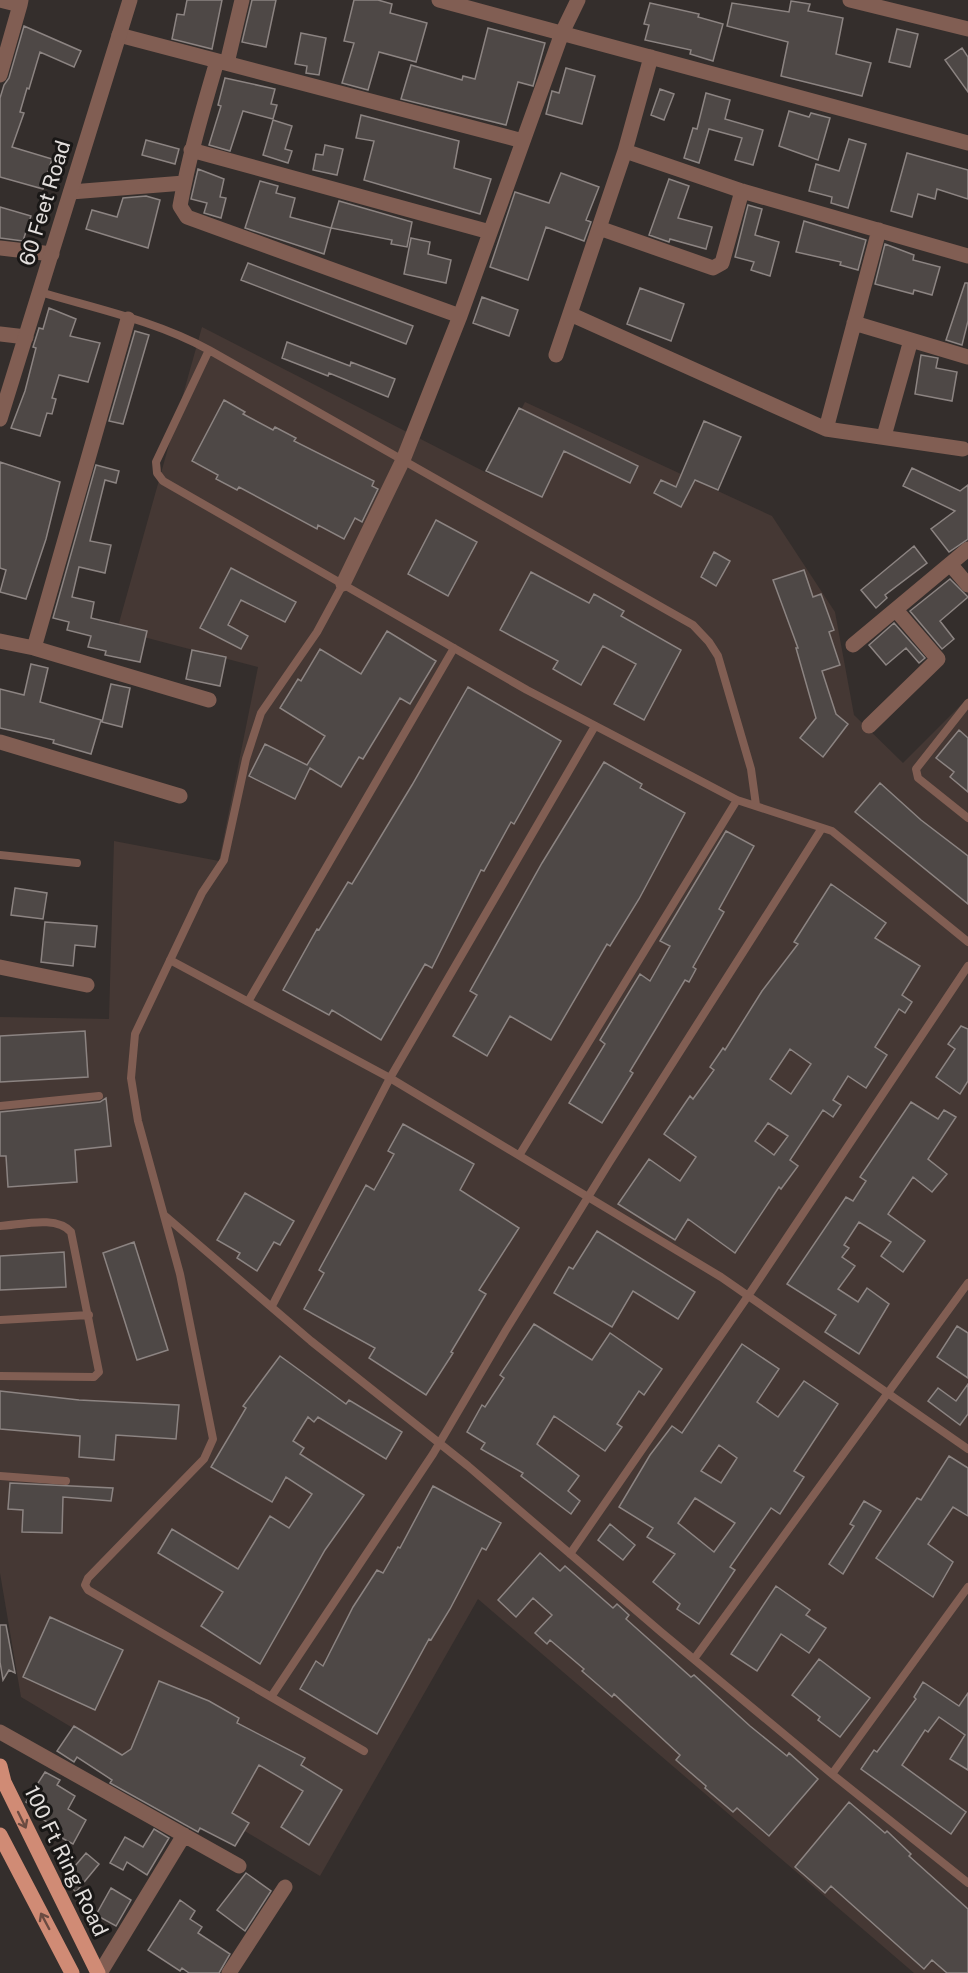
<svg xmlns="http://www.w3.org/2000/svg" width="968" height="1973" font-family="'Public Sans',sans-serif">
  <rect width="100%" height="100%" fill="#342e2c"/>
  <path fill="#453834" d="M202,327l287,147 36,-72 247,114 63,96 19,103 49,48 65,-65v1275h-54l-436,-374 -158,277 -299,-179 -21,-124v-556l109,2 5,-178 105,20 39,-194 -141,-37z"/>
  <path fill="#4e4846" stroke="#8c8482" stroke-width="1.5" fill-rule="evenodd" d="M187,0h35l-10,49 -40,-10 5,-25 7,1z
    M252,0h24l-10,47 -24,-5z
    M354,0h24l14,4 -2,9 37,10 -11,39 -37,-10 -11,38 -26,-7 12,-40 -10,-2z
    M791,1l19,3 -2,7 35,7 -7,36 35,9 -9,33 -81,-20 7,-34 -61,-16 5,-23 57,9z
    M650,3l49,11 -1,3 25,7 -10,37 -23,-7 1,-4 -46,-10 4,-15 -5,-1z
    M24,26l57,25 -7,16 -34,-15 -11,37 -2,-1 -7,24 4,1 -12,34 40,12 -9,30 -43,-12v-79l4,-13 5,-7z
    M488,28l57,15 -12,43 -15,-4 -12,43 -105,-26 10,-34 51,15 1,-4 12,3z
    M897,29l21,5 -8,33 -21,-5z
    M301,33l25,5 -7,37 -13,-2 1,-7 -12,-2z
    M962,48l6,9v35l-23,-32z
    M566,68l29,8 -13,48 -36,-10 6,-23 7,2z
    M225,78l50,11 -4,15 6,1 -4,14 -30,-8 -13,40 -21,-6 12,-39 -3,-1z
    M660,89l14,5 -10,26 -13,-5z
    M706,93l24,7 -5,19 38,11 -10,35 -18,-5 7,-22 -33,-9 -10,34 -15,-5 9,-30 4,1z
    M789,111l20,6 2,-4 19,5 -12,42 -39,-14z
    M361,115l98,26 -5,27 37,11 -11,35 -116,-34 10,-39 -18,-3z
    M273,120l19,6 -7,23 7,2 -4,12 -25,-8z
    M849,139l17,5 -18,64 -17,-5 1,-6 -23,-6 7,-27 23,7z
    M146,140l33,9 -4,15 -33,-9z
    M325,145l18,4 -6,26 -24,-5 3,-16 7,1z
    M907,153l61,17v29l-31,-10 -2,10 -17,-5 -6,23 -21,-6z
    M198,169l26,10 -4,18 6,1 -5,20 -17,-5 3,-10 -16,-4z
    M561,173l38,14 -13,33 5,2 -7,19 -38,-14 -18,53 -38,-13 25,-75 34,11z
    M669,179l20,7 -11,32 34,9 -6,22 -36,-10 -1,3 -20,-7z
    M260,181l18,5 -2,7 19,5 -5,19 41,11 -7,26 -79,-26z
    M146,196l14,4 -12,48 -62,-19 6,-19 25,7 6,-19z
    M339,201l73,21 -5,25 -16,-3 1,-4 -61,-12z
    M748,205l14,4 -7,26 24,7 -9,34 -19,-6 3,-8 -19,-5z
    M0,207l31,9 -8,25 -23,-3z
    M804,221l62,19 -8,30 -18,-5 1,-3 -45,-10z
    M411,238l19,4 -2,12 23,6 -5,23 -42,-9z
    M885,244l29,11 -1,5 27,7 -8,28 -18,-5 -1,4 -38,-10z
    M248,263l165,63 -7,18 -165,-64z
    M965,283h3v38l-6,24 -16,-5z
    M640,288l44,16 -13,37 -44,-17z
    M482,297l36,13 -9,26 -36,-13z
    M49,308l27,11 -6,17 30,7 -12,39 -29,-7 -7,23 4,1 -4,15 -5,-1 -7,23 -29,-8 14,-37 11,-43 -3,-1 6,-19 4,1z
    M135,331l14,4 -26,89 -14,-3z
    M287,342l63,24 1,-4 44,17 -7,18 -59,-24 -1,3 -46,-18z
    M921,355l17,3 -2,10 21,4 -5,29 -37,-7z
    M224,400l21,12 -2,2 30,16 2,-3 21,11 -2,3 80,40 -2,5 6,3 -16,33 -7,-4 -11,21 -26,-14 -1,4 -78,-42 -2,3 -21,-11 2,-4 -26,-14z
    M519,408l119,58 -8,17 -66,-32 -22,46 -56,-26z
    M704,421l37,16 -23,53 -23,-10 -14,27 -27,-14 7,-13 15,7z
    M0,462l60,20 -14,57 -20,60 -26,-7 6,-22 -6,-2z
    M96,465l23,6 -3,12 -11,-3 -15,61 21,4 -6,28 -26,-6 -7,30 22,5 -3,16 56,13 -7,31 -35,-7 1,-4 -18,-4 3,-11 -24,-6 2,-8 -16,-4z
    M912,468l48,23 8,-6v54l-19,13 -18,-23 24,-18 -52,-25z
    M436,520l41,22 -29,54 -40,-22z
    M914,546l13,17 -42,32 2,3 -11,10 -15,-18z
    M714,552l16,9 -14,25 -15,-9z
    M231,568l65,34 -11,20 -44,-22 -13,25 20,11 -7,13 -41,-21z
    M804,570l9,27 8,-3 13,36 -5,2 11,33 -18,6 14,43 12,10 -25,33 -23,-19 16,-20 -20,-70h2l-25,-68z
    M531,572l58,31 5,-9 30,17 -3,5 60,34 -37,70 -30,-16 22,-40 -33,-18 -22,39 -28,-16 5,-8 -58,-31z
    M950,579l18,18 -28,24 14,18 -12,10 -32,-38z
    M894,623l31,35 -6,5 -13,-15 -20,17 -17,-20z
    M387,631l49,30 -26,43 -10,-6 -37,61 -4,-2 -18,30 -31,-19 -15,31 -46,-23 16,-32 42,21 18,-29 -45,-28 18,-29 3,2 19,-32 41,25z
    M192,650l34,7 -6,29 -34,-7z
    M31,664l17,4 -8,34 61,18 -10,34 -38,-11 1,-3 -54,-12v-39l24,6z
    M111,684l19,4 -8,39 -20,-5z
    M468,687l93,54 -47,83 -3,-2 -27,49 -3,-1 -49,98 -7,-4 -44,76 -49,-30 -3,5 -46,-25 34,-61 2,1 29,-48 4,2 60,-99z
    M959,730l9,8v54l-18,-15 4,-5 -18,-14z
    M604,762l38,22 -2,4 45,25 -46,86 -29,47 -3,-2 -56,96 -41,-24 -23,40 -34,-20 24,-41 -7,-4 72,-128z
    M880,783l41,37 47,36v48l-113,-92z
    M726,831l28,15 -35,63 5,3 -31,55 3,2 -7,13 -4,-2 -30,50 -25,41 3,2 -31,50 -33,-20 36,-59 -5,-4 40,-66 10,7 20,-35 -10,-5z
    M831,884l55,39 -11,15 45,28 -18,29 10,7 -7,11 -6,-4 -24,38 12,8 -21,33 -18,-12 -15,24 8,5 -8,12 -10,-7 -33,50 8,6 -17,23 -2,-2 -44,66 -47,-34 -13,21 -57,-36 31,-45 31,22 16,-24 -32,-23 26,-38 3,3 21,-29 -4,-3 13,-19 2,2 37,-59 36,-47 -4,-2zM790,1049l21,15 -20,30 -21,-15zM768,1123l20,13 -14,19 -19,-14z
    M15,888l32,5 -4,26 -32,-4z
    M45,922l52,4 -2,21 -20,-2 -2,21 -32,-4z
    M961,1026l7,3v52l-8,13 -24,-17 19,-28 -7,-5z
    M85,1031l3,46 -88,5v-46z
    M106,1098l5,48 -36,4 2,32 -69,5 -2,-31h-6v-44l100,-10z
    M911,1102l27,17 6,-9 12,7 -28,42 19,15 -15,18 -19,-15 -25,37 37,27 -22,31 -22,-16 10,-14 -32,-20 -15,23 5,3 -7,9 13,9 -17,23 20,13 9,-14 22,16 -30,50 -34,-22 11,-17 -49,-31 59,-87 7,4 13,-20 -6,-4z
    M403,1124l71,40 -14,26 59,38 -40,62 7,4 -35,58 2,1 -27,42 -57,-37 6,-10 -71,-39 20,-36 -5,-3 47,-85 8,5 20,-36 -6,-3z
    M245,1193l49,28 -14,24 -6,-3 -17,29 -20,-13 3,-5 -23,-13z
    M597,1231l98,61 -17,27 -45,-28 -21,36 -58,-34 15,-26 4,2z
    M134,1242l34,108 -31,10 -34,-107z
    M64,1252l2,35 -66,3v-34z
    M534,1324l58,36 18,-27 52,36 -18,26 -5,-4 -22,33 5,3 -17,24 -51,-35 -17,28 42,32 -11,15 12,10 -9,13 -50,-38 2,-3 -42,-24 4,-6 -18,-11 15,-27 3,2 19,-29 -4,-3z
    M957,1326l11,7v45l-31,-21z
    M742,1344l37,25 -22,33 21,15 26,-36 34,23 -44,67 10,6 -24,37 -9,-6 -41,59 5,3 -36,54 -22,-15 3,-5 -27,-22 22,-28 -28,-17 6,-9 -34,-21 31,-52 22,-29 10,7zM719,1445l18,13 -16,25 -20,-12zM695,1498l40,25 -21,29 -36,-29z
    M280,1356l66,48 3,-4 53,32 -16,27 -68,-42 -4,5 -6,-5 -15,24 11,7 -4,6 64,41 -39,55 -65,114 -59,-38 22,-34 -65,-39 14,-24 66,40 32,-53 19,12 23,-34 -26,-17 -14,25 -61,-35 35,-59 -3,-2z
    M968,1384v30l-8,11 -32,-24 10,-13 18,13z
    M0,1391l79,9 100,5 -3,34 -60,-4 -2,25 -35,-3 1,-21 -80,-7z
    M949,1456l19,12v48l-15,-9 -25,37 25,18 -20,35 -57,-39 41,-60 4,2z
    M10,1483l103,5 -2,13 -48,-4 -1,36 -40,-1 1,-22 -15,-1z
    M433,1486l68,37 -15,27 -4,-2 -32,61 -19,31 -2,-1 -52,95 -77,-45 16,-28 7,5 30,-59 24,-37 6,3 15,-26 2,1z
    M864,1501l17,10 -38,63 -14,-10 25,-38 -4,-2z
    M610,1524l25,21 -12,15 -25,-20z
    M540,1553l20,18 5,-5 48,42 4,-4 12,11 -3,4 65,58 3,-2 56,51 37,30 2,-3 29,26 -49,57 -32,-28 -4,4 -28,-24 1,-2 -30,-26 4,-5 -66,-61 -2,3 -30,-26 2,-2 -34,-29 -3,4 -12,-11 17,-18 -19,-17 -17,19 -18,-17z
    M776,1586l34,24 -4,5 20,13 -17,25 -28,-19 -24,37 -26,-17z
    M50,1617l73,33 -28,60 -72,-33z
    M0,1625h6l9,48 -6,-3 -6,10 -3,-18z
    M819,1659l51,39 -30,39 -22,-17 2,-3 -28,-22z
    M159,1681l50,20 30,17 -2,5 68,35 -4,7 41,25 -33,55 -28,-18 22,-36 -44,-26 -27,48 17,10 -14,23 -35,-18 -2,4 -88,-49 2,-3 -35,-23 -3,5 -17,-11 17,-25 48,29 9,-6z
    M923,1682l36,24 9,-13v77l-18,-11 15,-24 -26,-18 -11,15 -3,-2 -23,35 64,47 -15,22 -90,-65 13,-19 3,2 39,-53 -2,-2z
    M45,1772l15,8 -3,5 18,11 -7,13 18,11 -13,24 -15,-8 3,-6 -19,-11 3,-5 -19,-12z
    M849,1802l36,31 2,-2 24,23 -2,2 59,53v64h-21l-15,-13 -8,9 -93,-83 -6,7 -30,-26z
    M154,1829l15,9 -22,37 -20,-13 -4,8 -13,-7 15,-26 18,10z
    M86,1853l13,11 -23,28 -13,-12z
    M246,1873l25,18 -26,40 -28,-21z
    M111,1888l20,12 -15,26 -20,-11z
    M180,1900l15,11 -5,8 12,8 -4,6 32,21 -11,19h-30l-7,-5 -2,3 -32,-21z"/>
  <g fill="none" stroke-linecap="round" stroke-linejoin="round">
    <path stroke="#815e53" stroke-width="8" d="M40,292c57,17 116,29 169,58l-53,112 1,11 6,8 364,209 210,110 95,31 136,111
      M209,350l484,275 16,17 9,14 33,113 5,36
      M343,584l-26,48 -56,81 -15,46 -22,101 -22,33 -67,141 -4,44 7,43 42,153 33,165 -9,20 -116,119 -3,7 3,5 183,107 162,-243 73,-124 103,-167 213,-335
      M968,703l-52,66 2,9 50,40
      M0,855l77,8
      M170,960l220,118 331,199 247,172
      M249,1000l205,-352
      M0,1106l99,-10
      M520,1154l217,-354
      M164,1215l147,126 157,125 193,166 171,142 136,109
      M0,1226c21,-1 56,-11 71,6l28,140 -5,5 -94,-1
      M272,1306l118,-228 205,-352
      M0,1320l89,-5
      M0,1476l66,5
      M570,1554l178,-258 220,-330
      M694,1659l274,-376
      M271,1697l93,54
      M832,1774l136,-187"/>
    <path stroke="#815e53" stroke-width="15" d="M0,0l20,5 1,-5
      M439,0l529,143
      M850,0l118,29
      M119,35l404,106
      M651,57l-26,94 117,40 226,65
      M217,61c-14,48 -28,95 -37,145l7,11 273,99
      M227,63l15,-63
      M0,75l20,-70
      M191,150l299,82
      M71,192l113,-9
      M599,228l114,40 9,-5 20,-72
      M0,248l52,6
      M570,314l256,115 137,20
      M854,323l114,34
      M0,334l26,3
      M556,355l69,-204
      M826,429l53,-199
      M884,436l27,-96
      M950,564l18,21
      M343,584l60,-124 57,-144 102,-283 16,-33
      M0,641l34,7 175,52
      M853,645l115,-96
      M34,648l94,-329
      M869,726l69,-67 -42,-49
      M0,742l180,54
      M0,967l87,18
      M0,1732l239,134
      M100,1973l84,-138
      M229,1973l56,-86"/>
    <path stroke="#815e53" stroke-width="15" d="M0,419l130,-419"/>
    <path stroke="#d08b75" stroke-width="15" d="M0,1766l4,16 94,191
      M0,1835l72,138"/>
  </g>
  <defs><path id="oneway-shaft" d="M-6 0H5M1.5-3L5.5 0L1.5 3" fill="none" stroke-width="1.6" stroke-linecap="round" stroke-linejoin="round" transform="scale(1.5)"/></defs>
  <g stroke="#6b4b41">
    <use href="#oneway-shaft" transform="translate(22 1820) rotate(64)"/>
    <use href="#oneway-shaft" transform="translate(45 1921) rotate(-118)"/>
  </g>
  <g text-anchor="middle" stroke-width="6" stroke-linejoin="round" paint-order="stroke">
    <g font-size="21" fill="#e3dfdd" stroke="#191716">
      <text transform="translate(45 203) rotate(-73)" y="7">60 Feet Road</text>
      <text transform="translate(66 1861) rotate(64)" y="7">100 Ft Ring Road</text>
    </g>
  </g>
</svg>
